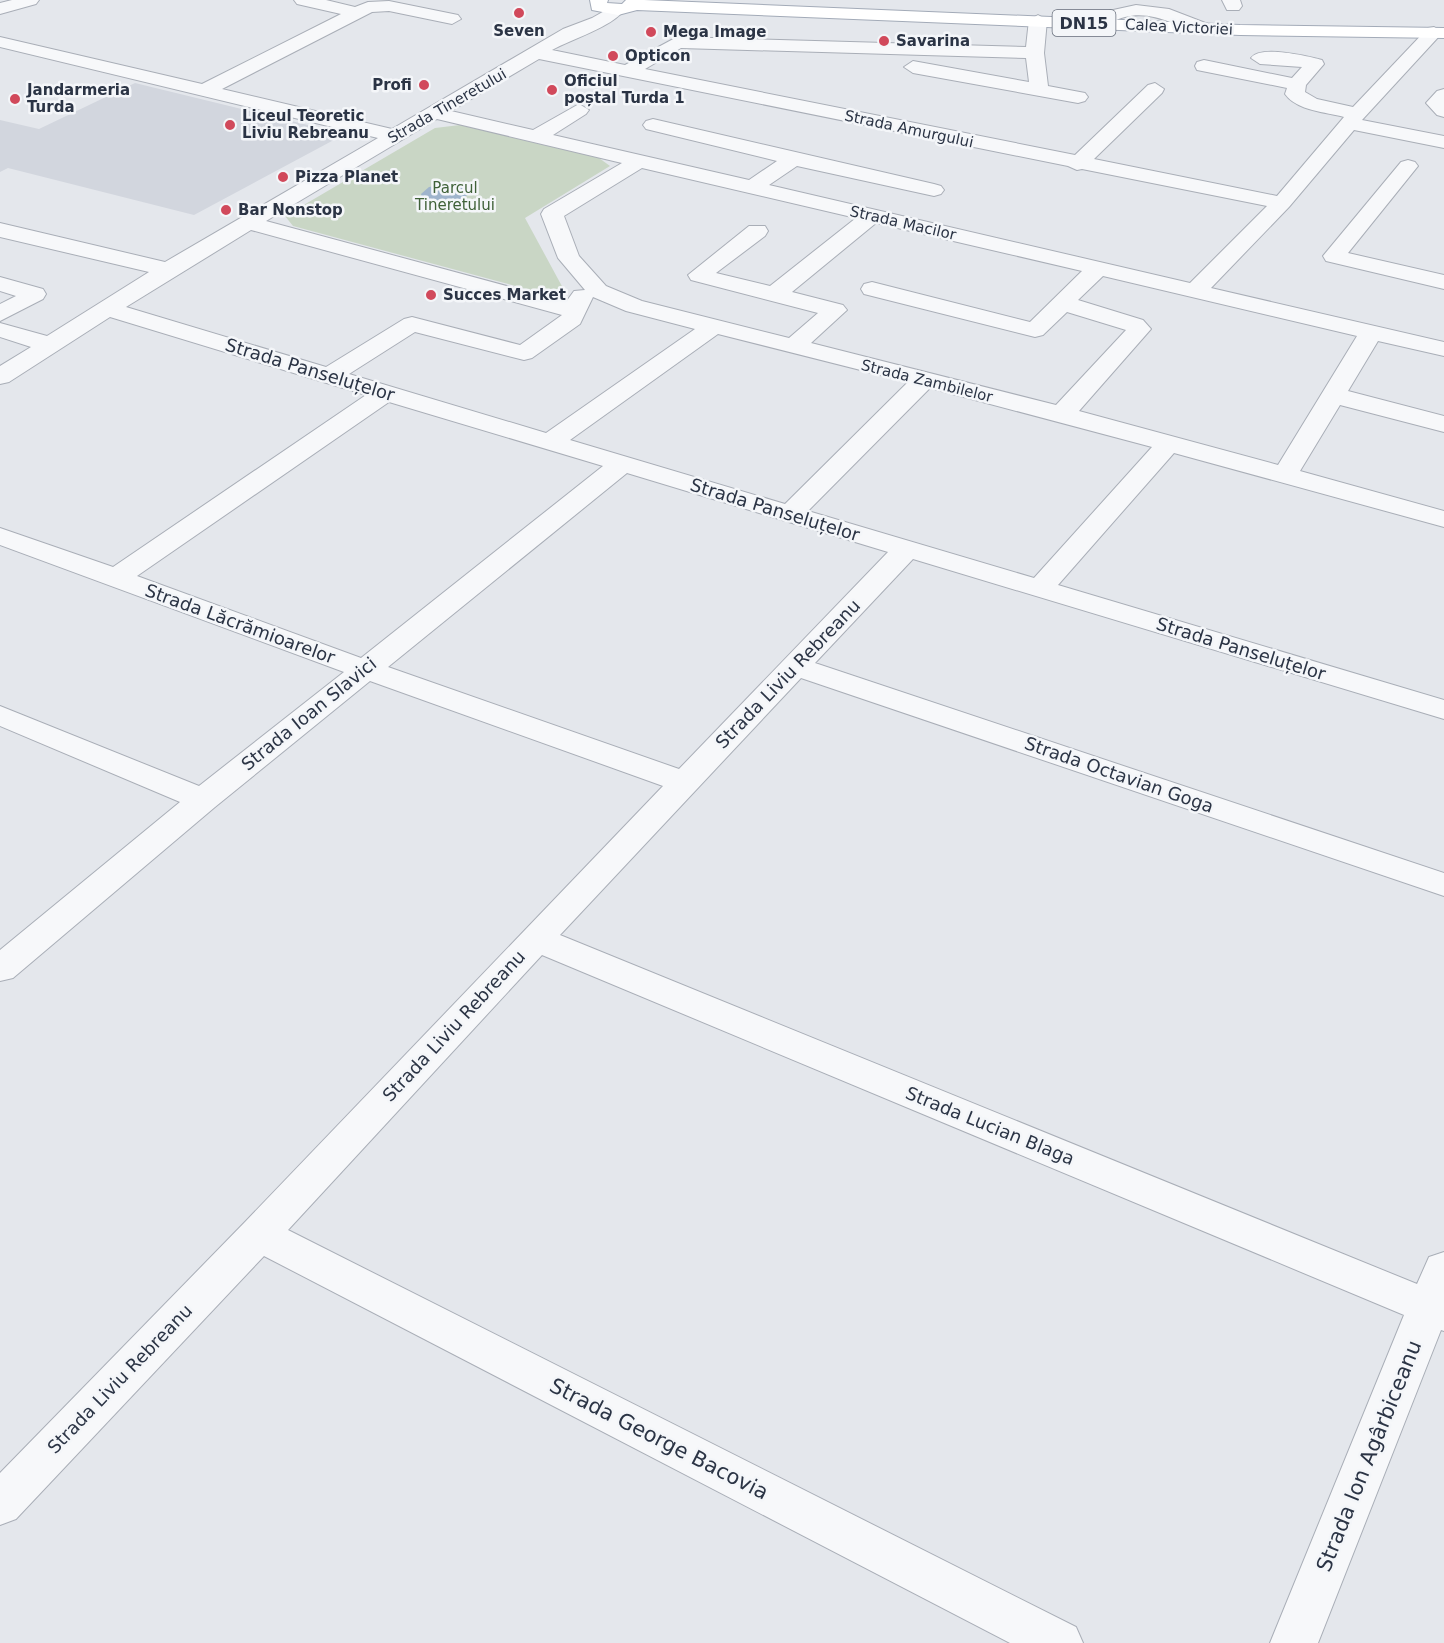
<svg xmlns="http://www.w3.org/2000/svg" width="1444" height="1643" font-family="'DejaVu Sans',sans-serif">
  <rect width="100%" height="100%" fill="#e4e7ec"/>
  <path fill="#d2d6de" d="M135,83l210,51 -151,81 -186,-47 -8,4v-52l39,9z"/>
  <path fill="#c9d6c5" d="M460,125l139,33 11,8 -85,52 39,72 -19,4 -252,-68 -8,-10 150,-88z"/>
  <path fill="#9fb4cc" d="M446,184l17,2 6,7c-10,13 -34,13 -47,4l-1,-3 8,-7z"/>
  <g fill="none" stroke-linecap="round" stroke-linejoin="round">
    <g stroke="#a9aeb7" stroke-width="2">
      <path id="minor" d="M12,0h27l-3,4 -36,10v-11z
        M294,0h32l29,7 13,-5 21,-1 69,14 3,4 -9,5 -63,-13 -17,1 -150,77 170,40 171,-100 29,-11 23,-13 9,5c-12,17 -52,29 -72,40l73,15 52,-28 349,10 3,-27 9,-5 9,5 -3,33 4,33 37,7 3,4 -3,4 -7,2 -165,-30 -9,-6 9,-6 116,21 -3,-24 -345,-10 -36,21 430,86 73,-70 7,-2 9,6 -2,4 -68,66 183,37 67,-79c-18,-5 -47,-6 -59,-23l2,-6 -90,-18 -2,-4 2,-4 7,-2 88,18 10,-11 -42,-3 -9,-6c9,-13 56,-2 71,2l2,4 -18,21 -1,7 12,7 36,8 75,-79 6,-1 9,5 -81,88 82,16v12l-90,-18 -65,77 -78,81 233,54v14l-66,-15 -30,50 96,25v16l-104,-27 -40,66 144,40v16l-270,-74 -116,132 386,115v19l-531,-160 -98,104 629,210v23l-643,-218 -241,257 857,349 12,-27 15,-5v79l-3,-1 -123,313h-48l134,-328 -862,-360 -254,275 788,397 7,16h-73l-746,-387 -248,263 -16,6v-52l245,-251 418,-436 -293,-105 -155,126 -202,171 -13,3v-31l180,-148 -180,-76v-20l199,80 145,-114 -344,-127v-17l113,39 253,-172 -256,-78 -101,65 -9,2v-18l31,-19 -31,-10v-14l47,13 102,-64 -149,-35v-14l165,39 213,-124 -378,-91v-10l202,47 139,-70 -44,-10zM539,59l529,107 9,4 5,-1 185,37 -77,77 -421,-98 28,-19 137,30 7,-2 3,-4 -3,-4 -7,-2 -281,-65 -7,2 -3,4 3,4 131,32 -28,19 -196,-45 33,-21 3,-4 -10,-6 -46,26 -82,-19zM437,119l185,44 -78,46 -3,5 17,44 27,32 -11,1 -8,11 -300,-81zM642,168l214,50 -86,68 -54,-13 49,-37 3,-5 -3,-5h-16l-61,49 3,5 127,33 -29,25 -147,-37 -36,-15 -27,-30 -15,-40zM876,223l206,48 -52,51 -158,-40 -8,2 -3,5 3,5 171,43 8,-2 24,-23 59,18 -70,75 -245,-62 36,-33 -4,-5 -51,-13zM251,230l311,85 -42,30 -108,-28 -8,2 -78,48 -200,-60zM1103,276l254,60 -79,129 -199,-54 72,-82 -8,-9 -65,-20zM593,297l33,14 69,18 -149,104 -197,-59 66,-42 109,28 8,-2 48,-34zM718,334l190,48 -123,122 -215,-64zM930,388l222,59 -118,131 -226,-67zM389,402l214,64 -242,192 -224,-82zM627,473l261,79 -209,217 -291,-102z
        M1222,0h18l2,6 -3,4h-12z
        M1136,5l33,4 39,15 3,4 -9,5c-26,-6 -48,-23 -77,-16 -10,2 -17,9 -26,11l-9,-5 14,-11z
        M1444,89v28l-7,-2 -11,-12 11,-12z
        M1408,160l7,2 3,4 -70,87 96,22v14l-118,-28 -3,-5 78,-94z
        M0,277l43,12 3,5 -3,5 -43,22v-17l16,-8 -16,-5z"/>
    </g>
    <g stroke="#a3abb8" stroke-width="2">
      <path id="major" d="M590,0h18l-1,3 15,1 4,-4h18l596,25 204,3v10l-204,-3 -603,-25 -19,5 -26,-5z"/>
    </g>
    <use href="#minor" fill="#f7f8fa" fill-rule="evenodd"/>
    <use href="#major" fill="#fff" fill-rule="evenodd"/>
  </g>
  <g fill="#d1495b" stroke="#f4f6f9" stroke-width="2">
    <circle cx="519" cy="13" r="6"/>
    <circle cx="651" cy="32" r="6"/>
    <circle cx="884" cy="41" r="6"/>
    <circle cx="613" cy="56" r="6"/>
    <circle cx="424" cy="85" r="6"/>
    <circle cx="552" cy="90" r="6"/>
    <circle cx="15" cy="99" r="6"/>
    <circle cx="230" cy="125" r="6"/>
    <circle cx="283" cy="177" r="6"/>
    <circle cx="226" cy="210" r="6"/>
    <circle cx="431" cy="295" r="6"/>
  </g>
  <g text-anchor="middle" stroke-width="5" stroke-linejoin="round" paint-order="stroke">
    <g font-size="15" fill="#2b3445" stroke="#f4f6f9">
      <text transform="translate(1179 27) rotate(3)" y="5">Calea Victoriei</text>
      <text transform="translate(447 106) rotate(-30)" y="5">Strada Tineretului</text>
      <text transform="translate(909 129) rotate(12)" y="5">Strada Amurgului</text>
      <text transform="translate(903 223) rotate(13)" y="5">Strada Macilor</text>
      <text transform="translate(927 381) rotate(14)" y="5">Strada Zambilelor</text>
    </g>
    <g font-size="15" font-weight="bold" fill="#2b3445" stroke="#f4f6f9" text-anchor="start">
      <text x="519" y="36" text-anchor="middle">Seven</text>
      <text x="663" y="37">Mega Image</text>
      <text x="896" y="46">Savarina</text>
      <text x="625" y="61">Opticon</text>
      <text x="564" y="86">Oficiul<tspan x="564" dy="17">poștal Turda 1</tspan></text>
      <text x="412" y="90" text-anchor="end">Profi</text>
      <text x="27" y="95">Jandarmeria<tspan x="27" dy="17">Turda</tspan></text>
      <text x="242" y="121">Liceul Teoretic<tspan x="242" dy="17">Liviu Rebreanu</tspan></text>
      <text x="295" y="182">Pizza Planet</text>
      <text x="238" y="215">Bar Nonstop</text>
      <text x="443" y="300">Succes Market</text>
    </g>
    <g font-size="15" fill="#3f6138" stroke="#f4f6f9">
      <text x="455" y="193">Parcul<tspan x="455" dy="17">Tineretului</tspan></text>
    </g>
    <rect fill="#f4f6f9" stroke="#676e7b" stroke-width="1.5" x="1052.5" y="10" width="63" height="26" rx="4.5"/>
    <g font-size="16" font-weight="bold" fill="#2b3445">
      <text x="1084" y="29">DN15</text>
    </g>
    <g font-size="18" fill="#2b3445" stroke="#f4f6f9">
      <text transform="translate(310 370) rotate(17)" y="6">Strada Panseluțelor</text>
      <text transform="translate(775 510) rotate(17)" y="6">Strada Panseluțelor</text>
      <text transform="translate(240 624) rotate(20)" y="6">Strada Lăcrămioarelor</text>
      <text transform="translate(1241 649) rotate(17)" y="6">Strada Panseluțelor</text>
      <text transform="translate(788 674) rotate(-46)" y="6">Strada Liviu Rebreanu</text>
      <text transform="translate(309 714) rotate(-39)" y="6">Strada Ioan Slavici</text>
      <text transform="translate(1119 775) rotate(19)" y="6">Strada Octavian Goga</text>
      <text transform="translate(454 1026) rotate(-47)" y="6">Strada Liviu Rebreanu</text>
      <text transform="translate(990 1126) rotate(22)" y="6">Strada Lucian Blaga</text>
      <text transform="translate(120 1379) rotate(-46)" y="6">Strada Liviu Rebreanu</text>
    </g>
    <g font-size="21" fill="#2b3445" stroke="#f4f6f9">
      <text transform="translate(659 1439) rotate(27)" y="7">Strada George Bacovia</text>
      <text transform="translate(1369 1456) rotate(-68)" y="7">Strada Ion Agârbiceanu</text>
    </g>
  </g>
</svg>
